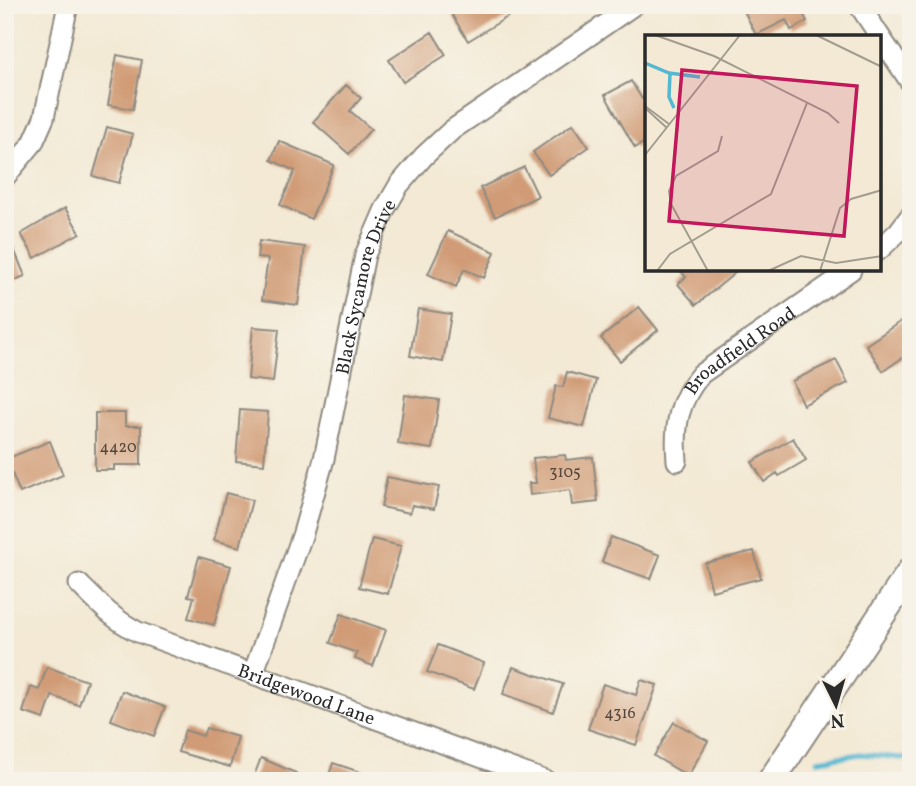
<svg xmlns="http://www.w3.org/2000/svg" width="916" height="786" font-family="Vollkorn,serif">
  <rect width="100%" height="100%" fill="#f7f3e8"/>
  <filter id="ink" filterUnits="userSpaceOnUse"><feTurbulence type="fractalNoise" baseFrequency=".0143" numOctaves="2"/><feDisplacementMap in="SourceGraphic" scale="14" xChannelSelector="R" yChannelSelector="G"/><feConvolveMatrix kernelMatrix="1 2 1 2 8 2 1 2 1" color-interpolation-filters="sRGB"/></filter>
  <filter id="wash" filterUnits="userSpaceOnUse"><feTurbulence type="fractalNoise" baseFrequency=".00686" numOctaves="4" result="noise"/><feDisplacementMap in="SourceGraphic" scale="28" xChannelSelector="R" yChannelSelector="G"/><feGaussianBlur stdDeviation="1.57" result="paint"/><feColorMatrix in="noise" values="0 0 0 0 0 0 0 0 0 0 0 0 0 0 0 0 0 1.4 0 .05"/><feComposite in="paint" operator="in"/></filter>
  <g filter="url(#wash)">
    <rect width="100%" height="100%" fill="#f3e9d4"/>
    <g fill="none" stroke-linecap="round" stroke-linejoin="round">
      <path stroke="#54b8d3" stroke-width="5" d="M818,760l43,-6 50,5"/>
    </g>
    <g id="blocks">
      <path fill="#d09b76" d="M456,5h47l6,11 -41,25 -19,-31z
        M741,5h58l8,16 -16,9 -5,-10 -30,15z
        M432,32l14,23 -43,27 -14,-22z
        M117,55l25,5 -9,49 -25,-4z
        M631,81l11,18 4,-2v44l-11,7 -30,-53z
        M346,85l15,13 -11,13 21,18 -22,25 -36,-32z
        M573,124l16,23 -40,28 -16,-23z
        M107,127l26,7 -14,49 -26,-7z
        M279,141l55,24 -23,54 -31,-14 15,-34 -24,-11z
        M524,167l14,29 -43,21 -15,-29z
        M65,208l15,25 -45,25 -14,-24z
        M448,231l47,21 -11,26 -20,-9 -8,18 -28,-13z
        M259,241l46,6 -7,58 -36,-5 6,-41 -11,-1z
        M13,247l12,29 -20,8v-33z
        M680,270h52l3,3 -39,32 -18,-21 8,-7z
        M639,307l19,23 -38,31 -19,-23z
        M418,309l33,5 -8,48 -33,-6z
        M904,319l7,9v24l-28,19 -17,-26z
        M253,327l26,2 -6,53 -25,-3z
        M836,360l12,23 -45,22 -11,-24z
        M567,372l29,8 -12,47 -36,-9 8,-32 7,1z
        M405,395l34,5 -7,49 -34,-5z
        M240,410l28,2 -4,52 -28,-3z
        M95,413h30v13h16v39h-27v5h-19z
        M793,438l13,22 -27,16 -2,-3 -13,9 -12,-20z
        M50,441l13,34 -43,18 -14,-34z
        M565,455l1,5 27,-3 5,45 -26,3 -2,-15 -40,5 -1,-12h7l-3,-25z
        M387,477l52,10 -5,22 -22,-4 -2,8 -29,-6z
        M226,493l26,7 -12,47 -26,-7z
        M611,537l49,18 -9,24 -49,-17z
        M372,539l29,7 -13,48 -29,-7z
        M754,551l7,27 -49,13 -7,-28z
        M199,557l32,9 -17,59 -26,-7 6,-21 -6,-1z
        M341,614l45,16 -13,36 -18,-7 2,-6 -27,-10z
        M438,645l46,18 -10,26 -47,-17z
        M47,667l40,14 -8,24 -27,-9 -8,23 -21,-7 8,-25 8,3z
        M513,667l50,17 -10,28 -50,-18z
        M641,680l16,5 -21,60 -48,-16 15,-45 33,11z
        M122,691l43,16 -11,29 -43,-16z
        M674,722l34,19 -20,35 -34,-20z
        M206,728l32,9 -8,30 -52,-15 7,-22 18,6z
        M261,758l35,15 -3,8h-41z
        M333,763l51,17v1h-57z"/>
    </g>
  </g>
  <g filter="url(#ink)">
    <use href="#blocks" fill-opacity="0" stroke="#8f8a80" stroke-width="2"/>
    <g fill="none" stroke-linecap="round" stroke-linejoin="round">
      <g stroke="#8f8a80" stroke-width="23">
        <g id="street">
          <path d="M859,5l52,78"/>
          <path d="M5,177l28,-34 11,-25 24,-113"/>
          <path d="M879,250l19,-18 13,-17"/>
          <path id="s1" d="M677,461c-3,-35 1,-60 24,-87l150,-104"/>
          <path id="s2" d="M79,584c19,19 35,36 59,48l408,149"/>
          <path id="s3" d="M253,674l50,-141 21,-74 41,-204 20,-46 14,-24 25,-29 28,-26 182,-125"/>
        </g>
      </g>
      <g stroke="#8f8a80" stroke-width="30">
        <path id="secondary" d="M771,781l140,-210"/>
      </g>
      <use href="#street" stroke="#fff" stroke-width="19"/>
      <use href="#secondary" stroke="#fff" stroke-width="26"/>
    </g>
  </g>
  <g text-anchor="middle" stroke-width="7" stroke-linejoin="round" paint-order="stroke">
    <g font-size="16" fill="#54473e">
      <text x="118" y="452">4420</text>
      <text x="565" y="477">3105</text>
      <text x="620" y="718">4316</text>
    </g>
    <g font-size="19" fill="#2b2b2b" stroke="#f7f3e8">
      <text dy="7" stroke="none"><textPath href="#s3" startOffset="404">Black Sycamore Drive</textPath></text>
      <text dy="7" stroke="none"><textPath href="#s1" startOffset="138">Broadfield Road</textPath></text>
      <text dy="7" stroke="none"><textPath href="#s2" startOffset="256">Bridgewood Lane</textPath></text>
    </g>
  </g>
  <g transform="translate(645 35)">
    <rect width="236" height="236" fill="#f3e9d4"/>
    <path fill="none" stroke="#54b8d3" stroke-width="3.5" d="M0,28l24,10 31,4M25,39l-1,23 5,11"/>
    <path fill="none" stroke="#a39d90" stroke-width="2" d="M10,0l59,21 114,57 11,10M171,0l66,32M0,71l24,18M0,73l22,20M0,120l95,-120M12,236l13,-17 101,-60 36,-91M63,236l-37,-67 -2,-13 7,-15 42,-25 4,-15M123,236l33,-15 35,7 46,-7M175,236l20,-63 11,-9 31,-9"/>
    <path fill="#c2185b" fill-opacity="0.15" stroke="#c2185b" stroke-width="3.5" d="M37,35l175,16 -13,150 -175,-15z"/>
    <rect width="236" height="236" fill="none" stroke="#2b2b2b" stroke-width="3.5"/>
  </g>
  <rect width="916" height="786" fill="none" stroke="#f7f3e8" stroke-width="28"/>
  <g transform="translate(836 705) rotate(175)" stroke="#f7f3e8" stroke-width="5" paint-order="stroke">
  <path d="M0-5L12 26L0 18L-12 26Z" fill="#2b2b2b"/>
  <text y="-10" font-size="19" font-weight="bold" text-anchor="middle" fill="#2b2b2b">N</text>
  </g>
</svg>
